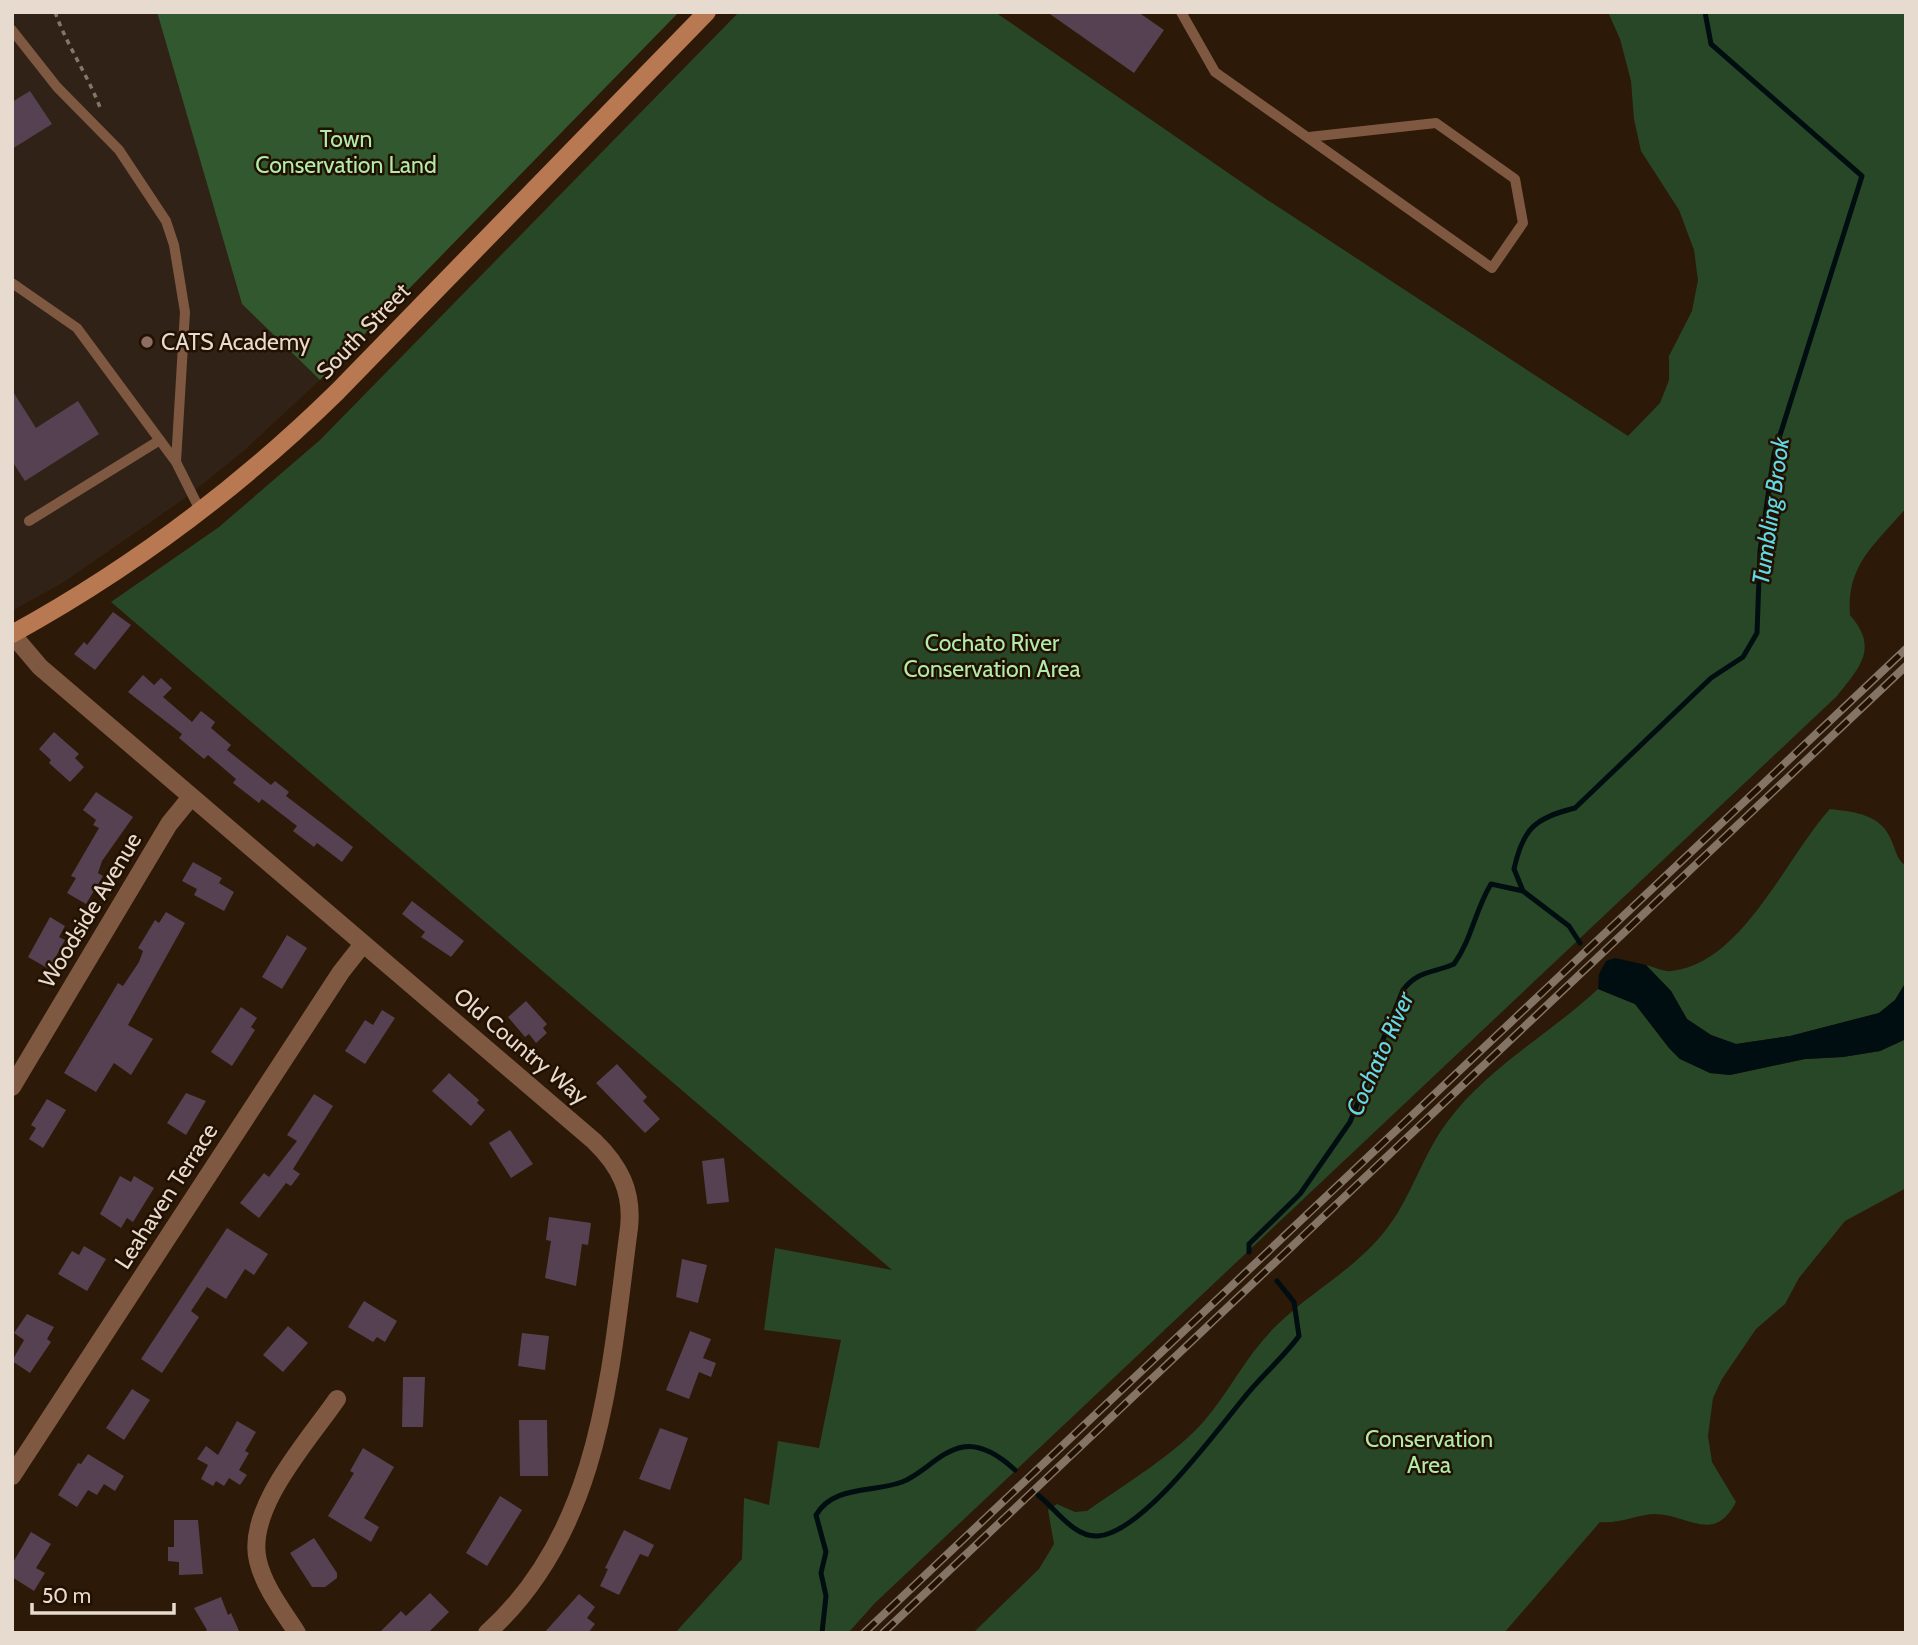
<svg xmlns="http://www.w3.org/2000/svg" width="1918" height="1645" font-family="Cabin,sans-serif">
  <rect width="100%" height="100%" fill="#2c1907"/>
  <path fill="#302216" d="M12,12h145l85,292 78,76 -75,70 -61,49 -120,83 -52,29z"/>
  <path fill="#284726" d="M739,12h256l271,187 362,237 32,-33 9,-23v-24l23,-45 6,-31 -4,-30 -15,-40 -38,-59 -7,-32 -3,-38 -11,-42 -12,-27h298v496c-30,36 -60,56 -56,107 29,33 10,52 -13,81l-962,907 -27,30h-173l67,-74 2,-61 25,7 9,-64 41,7 22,-108 -77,-10 11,-82 117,22 -781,-668 108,-75 101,-87z
    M1830,809c25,3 52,5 62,33 4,9 5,18 14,24v116l-11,18 -16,13 -89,23 -54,8 -25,-9 -24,-16 -16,-28 -25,-26c8,2 18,7 26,6 71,-8 114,-114 158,-162z
    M1598,989l37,15 34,44 11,11 30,14 20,2 75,-16 38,-2 37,-6 26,-12v149l-61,33 -46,57 -14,26 -29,25 -34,50 -9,19 -5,38 4,26 24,40c-23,43 -47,12 -82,12 -19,1 -34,10 -54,8l-96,111h-531l66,-64 15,-25 -6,-34 9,-6 18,8 12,-1c35,-25 90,-58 117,-90 26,-30 44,-69 74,-97 34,-33 77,-55 107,-93 27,-34 37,-76 63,-110 40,-54 102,-87 150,-132z"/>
  <path fill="#32582f" d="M157,12h522l-359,368 -78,-76z"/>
  <path fill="#000e11" d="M1615,958l31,7 25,26 16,28 24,16 25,9 54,-8 89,-23 16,-13 11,-18v57l-26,12 -37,6 -38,2 -75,16 -20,-2 -30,-14 -11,-11 -34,-44 -37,-15 1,-15 7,-13z"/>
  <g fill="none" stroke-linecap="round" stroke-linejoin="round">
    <path stroke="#000e11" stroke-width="5" d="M1523,891l-9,-22c9,-41 21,-51 61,-61l136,-130 32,-21 14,-24 3,-82 14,-97 88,-278 -151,-132 -6,-32
      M1249,1252v-8l51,-50 50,-72 53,-132c15,-20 31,-17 51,-26 18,-25 21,-54 37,-80l32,7 46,35 11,17
      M1038,1495c17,13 36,43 60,41 44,-3 117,-103 145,-137 17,-22 39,-40 56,-63l-5,-34 -17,-21
      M822,1633l4,-37 -5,-23 5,-21 -10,-37c17,-30 57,-22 86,-33 21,-8 38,-31 61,-35 19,-3 39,11 52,23"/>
  </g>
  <path fill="#564153" d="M1047,12h91l26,18 -30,43z
    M30,91l22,33 -40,25v-47z
    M12,390l24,38 42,-27 21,33 -74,47 -13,-20z
    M113,612l18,13 -36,45 -21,-16 10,-12 3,3z
    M143,675l11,10 7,-7 11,10 -9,9 29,25 9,-11 14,11 -4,6 20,17 -4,5 44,35 4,-4 14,11 -3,4 67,51 -11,15 -25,-19 -3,4 -21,-16 4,-5 -35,-27 -3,4 -26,-20 3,-4 -28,-24 -4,4 -25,-21 3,-4 -54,-42z
    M54,732l25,22 -4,4 9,9 -14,15 -21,-19 2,-3 -12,-11z
    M96,792l37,25 -31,44 -4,12 5,3 -17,28 -19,-11 9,-15 -5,-2 28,-48 -6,-3 3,-5 -13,-10z
    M193,862l29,16 -3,5 15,9 -10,19 -30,-16 3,-6 -15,-8z
    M412,901l52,40 -13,16 -30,-20 4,-5 -23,-18z
    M166,912l19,11 -57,102 25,14 -22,36 -17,-12 -18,29 -32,-19 54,-90 5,3 16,-24 4,-11 -5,-3 17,-28 4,3z
    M50,917l15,9 -6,11 6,3 -16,29 -21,-12z
    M287,935l20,13 -25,41 -20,-12z
    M526,1001l21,23 -4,4 4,5 -11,10 -7,-9 -4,3 -17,-20z
    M241,1007l16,11 -6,9 4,3 -23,36 -21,-14z
    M382,1010l13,8 -30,46 -20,-13 20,-31 8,5z
    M617,1064l30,33 -4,4 17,18 -15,14 -49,-50z
    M449,1073l30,27 -2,3 8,7 -14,16 -39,-35z
    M186,1093l20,8 -20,34 -19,-12z
    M314,1094l19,12 -40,63 7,5 -9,12 -5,-3 -27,35 -19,-15 24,-30 5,4 28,-36 -10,-6z
    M47,1099l19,11 -23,38 -14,-9 7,-11 -5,-3z
    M510,1130l23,34 -22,14 -22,-35z
    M724,1158l5,44 -22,2 -5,-43z
    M120,1176l11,6 3,-6 20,12 -21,34 -6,-4 -6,10 -21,-14z
    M549,1217l42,6 -3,22 -6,-1 -6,42 -31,-8 6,-37 -5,-1z
    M227,1228l41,26 -14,21 -9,-6 -19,30 -19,-12 -16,24 8,6 -37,56 -21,-14z
    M84,1246l22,13 -19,32 -29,-17 14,-23 7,4z
    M682,1259l25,6 -9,38 -22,-6z
    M364,1301l33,20 -12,21 -8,-5 -4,5 -25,-15z
    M27,1314l27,13 -7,12 4,3 -21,31 -18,-12 12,-21 -10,-7z
    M288,1326l20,17 -25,29 -20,-17z
    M690,1331l21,8 -8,19 13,5 -5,14 -12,-5 -10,27 -23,-9z
    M522,1333l27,3 -4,34 -27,-4z
    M403,1377h22l-2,50h-21z
    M132,1389l18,11 -26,40 -18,-12z
    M519,1420h28l1,56h-28z
    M237,1421l19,11 -11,19 4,2 -10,17 8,5 -7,10 -11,-7 -5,8 -8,-5 -3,5 -12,-7 7,-14 -11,-6 9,-13 12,9z
    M660,1428l28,10 -18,52 -31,-11z
    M363,1448l31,19 -30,51 15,9 -8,15 -43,-26 26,-43 -4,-2z
    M88,1454l36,22 -9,15 -11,-7 -7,11 -9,-5 -11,17 -19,-12 20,-32 3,1z
    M500,1496l22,14 -35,56 -21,-13z
    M174,1520h24l5,54 -24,1v-13l-11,-1v-14h6z
    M624,1530l30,15 -6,12 -8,-3 -21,41 -19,-9 8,-17 -3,-1z
    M31,1532l20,12 -15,24 9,5 -11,18 -22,-14v-13z
    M314,1538l23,35v5l-12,9h-13l-22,-34z
    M430,1593l19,19 -21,21h-49l22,-22 5,5z
    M579,1594l16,13 -8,11 8,6 -7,9h-44z
    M221,1597l7,18 3,-2 9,20h-37l4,-3 -13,-22z"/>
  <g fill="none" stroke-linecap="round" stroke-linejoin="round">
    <path stroke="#867666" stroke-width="3.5" stroke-dasharray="5 5" stroke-linecap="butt" d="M55,12c13,36 33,63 46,98"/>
    <path stroke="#7f5841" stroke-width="10" d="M1181,12l34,60 277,196 31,-45 -8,-44 -79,-56 -127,14
      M12,30l45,57 62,63 47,71 8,24 11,67 -9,150
      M12,283l65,45 99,134 25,50
      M29,521l131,-81"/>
    <path stroke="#7f5841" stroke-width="18" d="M12,634l28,33 554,474c26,25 39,51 35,87 -19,143 -27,302 -142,405
      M12,1087l157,-263 22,-27
      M12,1476l329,-504 22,-28
      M297,1633c-14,-22 -33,-46 -39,-72 -13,-52 51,-121 79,-162"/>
    <path stroke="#b77852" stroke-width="18" d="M12,634c120,-66 227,-146 325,-242l370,-380"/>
    <g stroke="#847465" stroke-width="8">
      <path id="rail" d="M864,1633l1042,-984
        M883,1633l1023,-967"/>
    </g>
    <use href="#rail" stroke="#221001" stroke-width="5" stroke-dasharray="16" stroke-linecap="butt"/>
  </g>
  <circle fill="#8d6e63" stroke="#221001" stroke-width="2.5" cx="147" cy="342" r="7"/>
  <g text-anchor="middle" stroke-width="5" stroke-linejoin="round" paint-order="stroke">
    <g font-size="23" fill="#afeca9" stroke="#221001">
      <text x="346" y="147">Town<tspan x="346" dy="26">Conservation Land</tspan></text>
      <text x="992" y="651">Cochato River<tspan x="992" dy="26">Conservation Area</tspan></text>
      <text x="1429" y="1447">Conservation<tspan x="1429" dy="26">Area</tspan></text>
    </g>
    <g font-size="23" fill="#e7dace" stroke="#221001">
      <text transform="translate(363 331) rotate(-46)" y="8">South Street</text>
      <text transform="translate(90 910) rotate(-59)" y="8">Woodside Avenue</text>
      <text transform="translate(521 1046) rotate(40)" y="8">Old Country Way</text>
      <text transform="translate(166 1196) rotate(-57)" y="8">Leahaven Terrace</text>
    </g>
    <g font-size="23" fill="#e7dace" stroke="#221001" text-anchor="start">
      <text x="161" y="350">CATS Academy</text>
    </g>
    <g font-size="24" font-style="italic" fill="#61d9e7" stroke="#221001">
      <text transform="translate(1771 511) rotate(-82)" y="8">Tumbling Brook</text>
      <text transform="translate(1380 1054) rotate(-66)" y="8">Cochato River</text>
    </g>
  </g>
  <rect width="1918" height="1645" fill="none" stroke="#e7dace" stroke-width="28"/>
  <path d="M32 1603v10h142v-10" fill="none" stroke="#e7dace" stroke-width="3.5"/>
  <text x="42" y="1603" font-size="21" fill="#e7dace" stroke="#221001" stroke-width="5" paint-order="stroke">50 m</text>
</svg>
